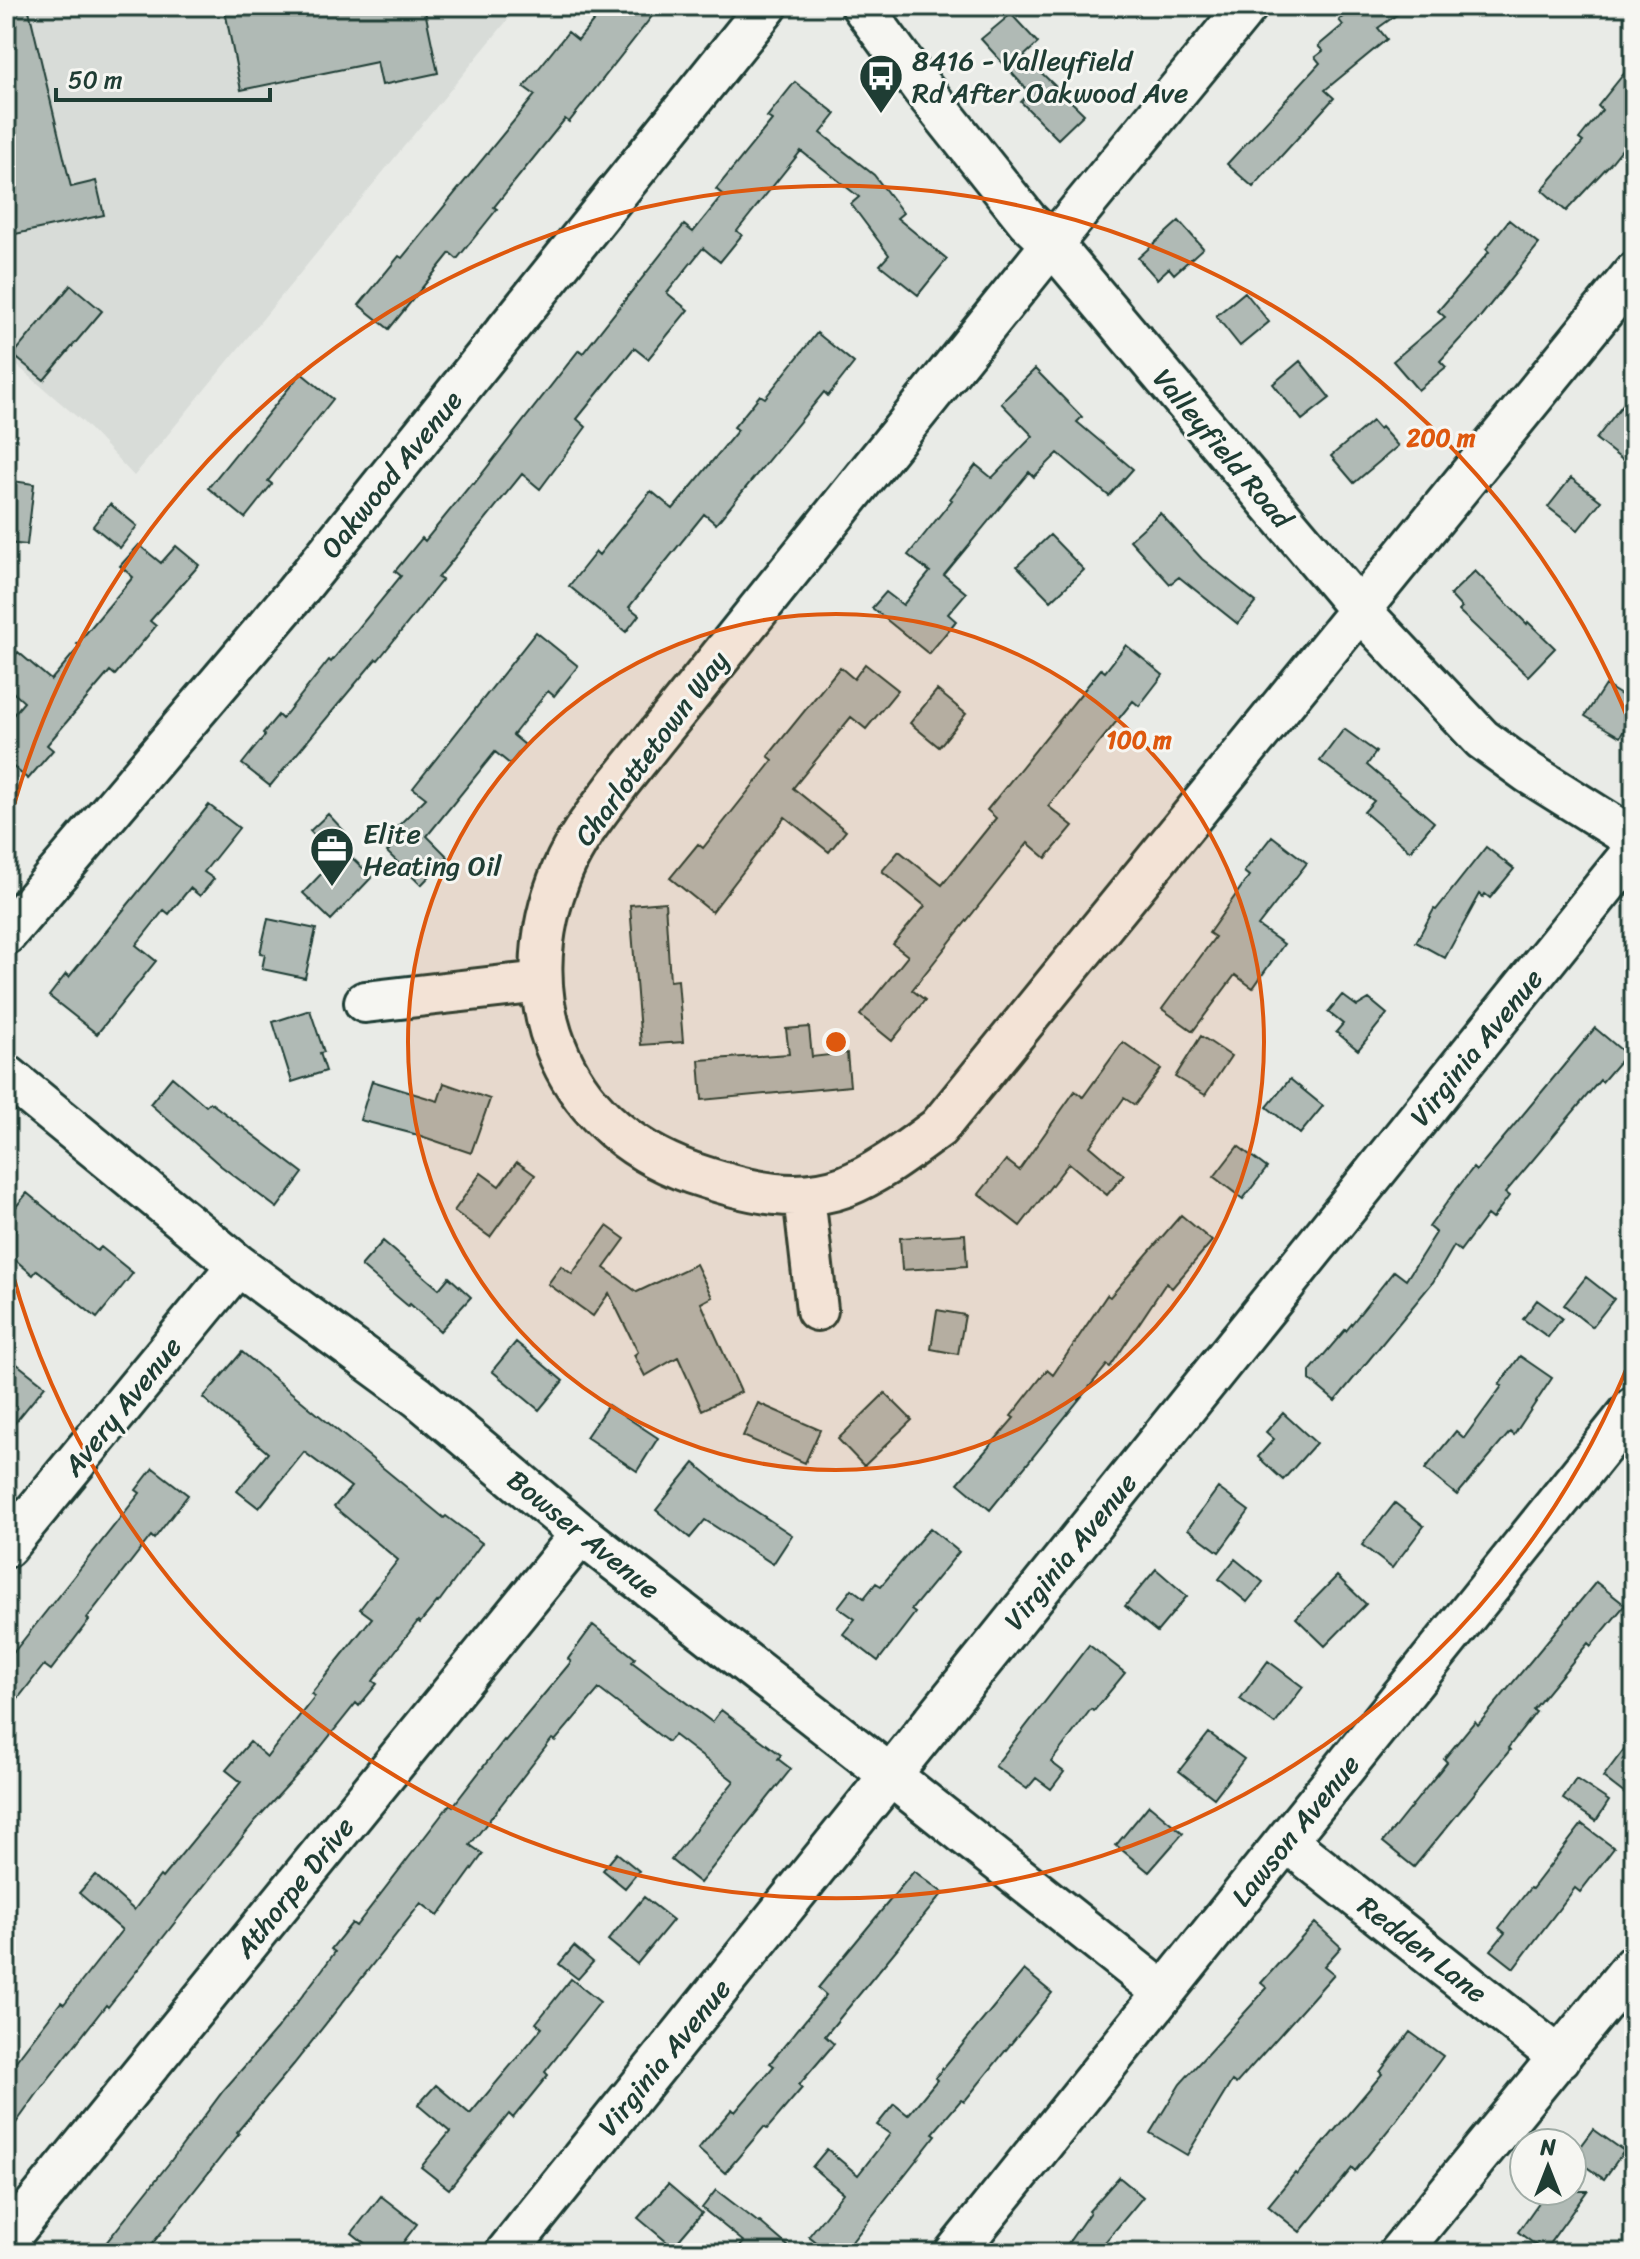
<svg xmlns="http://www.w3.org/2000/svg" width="1640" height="2259" font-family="Sriracha,sans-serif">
  <rect width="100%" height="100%" fill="#e9ebe7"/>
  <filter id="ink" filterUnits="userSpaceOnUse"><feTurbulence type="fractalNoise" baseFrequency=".0125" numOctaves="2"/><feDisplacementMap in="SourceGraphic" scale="16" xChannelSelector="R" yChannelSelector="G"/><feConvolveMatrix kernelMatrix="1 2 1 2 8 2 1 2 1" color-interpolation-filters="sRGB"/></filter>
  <g filter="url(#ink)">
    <path fill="#d8dcd8" d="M6,6h513l-385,470 -51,-54 -77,-66z"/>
    <path fill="#b0bab5" stroke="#1f3d34" stroke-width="2" d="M6,6h22l43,181 25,-6 8,34 -98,21z
      M224,6h200l14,67 -56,12 -5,-23 -136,28z
      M606,6h54l-91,116 -4,-3 -71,88 3,2 -40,50 -7,-6 -61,76 -30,-24 40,-49 3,2 133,-163 -11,-8 44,-55 10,8z
      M1355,6h54l-31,22 9,11 -62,51 9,8 -81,89 -26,-23 93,-101 -5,-6 8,-6 -5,-5 25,-21 -4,-5z
      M1011,14l27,29 -14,13 60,58 -26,25 -37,-37 9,-9 -49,-54z
      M1634,61v73l-24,30 -44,47 -24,-21 41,-48 -4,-3 23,-29 -4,-4z
      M795,82l41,32 -15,19 53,42 29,38 -6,5 50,41 -29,36 -38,-30 9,-10 -38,-51 8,-7 -58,-46 -64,80 5,4 -22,27 -17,-14 -36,45 21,17 -40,49 -14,-11 -57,71 9,8 -46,62 -18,-15 -84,104 4,2 -64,80 -2,-1 -106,127 -28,-22 23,-29 -2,-2 15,-18 4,4 47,-59 2,2 70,-86 -6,-5 27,-33 3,3 47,-58 2,1 105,-134 4,3 101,-128 9,7 30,-37 -7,-6 56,-69 -5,-3z
      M1509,220l30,24 -58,72 -41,45 6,6 -28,23 -25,-29 52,-44 -7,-6 51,-59 -3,-3z
      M1179,221l24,27 -29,26 -5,-6 -12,11 -19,-21z
      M71,285l31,26 -58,69 -31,-25z
      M1245,292l24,30 -29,24 -24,-30z
      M817,333l37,30 -26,33 -4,-4 -108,132 -12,-10 -75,93 10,8 -13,17 -57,-46 27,-34 3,3 52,-64 22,18 65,-79 -4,-3 26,-32 5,3z
      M1300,361l30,37 -28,22 -29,-36z
      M1035,369l47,48 -5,5 56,47 -24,27 -51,-43 -24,24 -5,-5 -85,103 22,18 -18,21 8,7 -27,33 -57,-46 14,-16 17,13 27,-33 -22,-17 44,-55 -2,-1 26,-34 16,13 41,-42 -32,-33z
      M301,373l32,26 -65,82 4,3 -27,34 -37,-30z
      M1634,390v79l-38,-30z
      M1372,421l7,8 2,-2 17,19 -44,37 -23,-27z
      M1571,478l30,23 -23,29 -30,-23z
      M6,480l28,4 -7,61 -21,-2z
      M110,504l27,22 -17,22 -27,-22z
      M1160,513l42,46 54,43 -18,22 -59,-47 -9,7 -40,-44z
      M1050,535l34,35 -33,31 -34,-35z
      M139,545l22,18 15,-17 23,19 -49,56 6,5 -41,49 -5,-4 -63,74 6,5 -25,29 -22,-18v-38l18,-21 -18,-16v-20l12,-14 33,28 29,-34 -3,-2 56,-67 -13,-11z
      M1475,571l52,53 1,-2 27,26 -27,28 -69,-65 3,-3 -12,-13z
      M536,632l42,34 -24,30 -6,-5 -35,44 12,10 -15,19 -15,-12 -68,84 21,21 -27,28 -34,-33 15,-16 -7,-7 31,-31 -13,-10z
      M1126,645l37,30 -24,31 -6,-5 -85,105 25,20 -27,32 -18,-15 -116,147 13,10 -33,41 -32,-26 48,-59 -15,-12 32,-38 -43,-35 17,-20 43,34 54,-67 -9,-8 114,-141 4,3z
      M865,664l33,26 -32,39 -15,-12 -58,71 53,43 -17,21 -44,-35 -73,95 -42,-34 28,-34 5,4 70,-88 -5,-4 72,-89 14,12z
      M1605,685l29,18v11l-14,23 -35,-21z
      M937,690l29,24 -27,33 -29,-24z
      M1344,729l32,23 -9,13 67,57 -24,29 -46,-39 10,-11 -54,-40z
      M209,805l30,23 -35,44 10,7 -14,17 -10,-8 -21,26 -5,-4 -28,35 20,16 -59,73 -48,-38 17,-22 3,3z
      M328,814l17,18 -17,17 -18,-18z
      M1272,836l35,27 -49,63 26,18 -31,44 -18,-13 -42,56 -31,-22 53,-72 -6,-4 40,-57 -5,-4z
      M1486,847l28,22 -24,29 -5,-4 -2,3 -3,-3 -35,64 -29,-16 18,-33 2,1z
      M344,850l28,27 -41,43 -28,-27z
      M665,902l5,79 8,-1 5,62 -42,3 -11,-140z
      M268,919l48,10 -11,49 -43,-9 3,-15 -5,-1z
      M1342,995l15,11 12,-7 18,15 -29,36 -22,-18 7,-8 -15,-12z
      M310,1010l14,42 -4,1 6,18 -34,11 -19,-60z
      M809,1027l3,30 35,-4 3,33 -148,14 -3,-40 90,-6 -3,-25z
      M1595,1028l31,26 -24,28 -2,-2 -95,113 4,3 -17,23 -5,-4 -27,36 -6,-5 -21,36 -98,119 -25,-21v-9l35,-41 1,1 48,-60 12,9 30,-47 -7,-6 26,-36 18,-23 3,3z
      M1201,1036l30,20 -26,39 -30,-18z
      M1123,1042l38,27 -26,36 -11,-7 -34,48 34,29 -17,20 -38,-32 -49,63 -41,-32 27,-34 13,10 56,-79 8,6z
      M172,1077l34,29 4,-4 93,71 -26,35 -56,-42 -71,-62z
      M1290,1079l33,27 -23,28 -33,-27z
      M372,1081l66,20 6,-18 46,16 -19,54 -53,-18 -58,-15z
      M1238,1146l29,22 -24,31 -29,-22z
      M517,1162l18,13 -45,62 -36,-26 27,-38 18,13z
      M27,1193l70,58 4,-4 32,26 -36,45 -60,-48 -4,5 -27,-23v-10l11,-13 -11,-10z
      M1181,1215l31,26 -40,47 -6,-5 -56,84 -3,-2 -117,145 -32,-27 56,-65 -3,-2 36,-46 6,5 54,-80 3,2z
      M607,1226l18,13 -21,29 33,24 59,-28 16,33 -11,6 40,89 -39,18 -24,-53 -33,19 -11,-21 4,-3 -29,-59 -16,23 -45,-32 13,-18 11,8z
      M965,1234l2,32 -65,4 -2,-32z
      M383,1241l56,48 10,-12 22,20 -31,34 -30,-27 -2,2 -47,-40z
      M1586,1277l28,22 -22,28 -28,-22z
      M1537,1300l25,18 -14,19 -25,-18z
      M937,1310l28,5 -7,39 -27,-5z
      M516,1342l47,39 -24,29 -47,-39z
      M242,1352l202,166 2,-2 36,27 -44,60 -1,-1 -17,21 -2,-2 -28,37 -17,23 4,3 -18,22 -3,-3 -48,60 -52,57 -136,172 -12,15 -2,-2 -64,82 -36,50v-63l55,-72 3,2 58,-74 -43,-37 16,-18 39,35 26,-34 2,2 79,-96 -15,-12 24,-28 17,15 48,-61 -4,-2 61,-76 -12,-9 38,-49 -64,-53 17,-20 -47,-35 -45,56 -22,-17 31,-38 -65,-55z
      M1520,1356l32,22 -38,57 -4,-3 -53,63 -32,-26 31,-38 8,7 38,-52 -3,-1z
      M17,1364l28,22 -39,48v-57z
      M885,1393l27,27 -48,46 -26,-27z
      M758,1403l62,27 -15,33 -62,-27z
      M608,1405l50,33 -21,33 -51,-34z
      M1283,1413l33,30 -33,37 -25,-23 16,-18 -8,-7z
      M694,1463l45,37 53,35 -19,29 -68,-44 -15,18 -34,-28z
      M153,1468l35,27 -34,44 -3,-3 -64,82 2,2 -38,50 -7,-5 -38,49v-52l134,-169 -4,-3z
      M1218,1488l31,23 -30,41 -31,-23z
      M1395,1503l29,23 -32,42 -30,-23z
      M930,1528l29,24 -48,58 4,3 -37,48 -35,-27 12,-15 -17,-12 14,-18 12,9 12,-15 5,3z
      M1235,1559l28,23 -16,20 -28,-23z
      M1156,1569l31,27 -30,36 -32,-26z
      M1337,1576l29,28 -41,42 -29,-28z
      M1596,1582l29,23 -34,41 -3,-3 -55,67 3,2 -28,36 2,2 -96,117 -31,-25 64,-80 -3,-3 31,-38 3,4z
      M593,1625l42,33 -3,4 80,60 9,-12 60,45 -3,4 13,10 -91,114 -29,-23 63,-79 -60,-46 -6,7 -69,-53 -44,52 -3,-2 -82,106 13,9 -45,62 -17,-13 -127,161 -57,68 2,2 -94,119h-47l72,-91 53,-71 53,-61 46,-60 13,-18 -4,-3 21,-26 4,3 94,-122 3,2 51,-66 1,1 66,-79 -3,-3z
      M1089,1645l36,28 -31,38 -3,-2 -40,53 13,10 -13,17 -15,-11 -9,11 -32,-23z
      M1268,1661l35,26 -28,37 -35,-25z
      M1209,1733l35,26 -30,39 -35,-27z
      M1634,1736v65l-31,-24z
      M1576,1779l33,22 -13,20 -33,-22z
      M1149,1805l34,28 -34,39 -33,-27z
      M1582,1824l32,24 -34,44 -5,-4 -61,80 -23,-18 14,-17 -6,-5 31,-40 2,1z
      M617,1853l22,18 -14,17 -22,-18z
      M914,1871l29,22 -118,143 9,8 -35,41 3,3 -35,41 -3,-2 -39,46 -27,-24 34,-40 3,3 39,-46 -4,-3 56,-68 -8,-7z
      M644,1897l29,23 -36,44 -29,-24z
      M1315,1923l26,24 -17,19 10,8 -98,110 -4,-3 -45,74 -37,-22 30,-49 87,-96 -6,-5z
      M574,1946l19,16 -15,17 -19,-15z
      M1024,1970l28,23 -88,109 -3,-2 -28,33 3,2 -93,118h-13l-21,-17 34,-43 -31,-26 15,-18 31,26 32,-41 -13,-9 17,-21 14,11 29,-35 -2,-2z
      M571,1979l29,23 -55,70 3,3 -35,43 -4,-4 -60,75 -28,-22 29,-35 -32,-27 18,-20 34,29 72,-86 -6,-5z
      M1410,2032l33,24 -49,67 -39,48 -3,-3 -52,64 -32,-26 27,-33 2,2 85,-101 -2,-2z
      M1593,2129l31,22 -20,28 -32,-22z
      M1119,2177l24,20 -47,56h-35l29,-41 -1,-1z
      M668,2184l34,29 -29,34 -35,-29z
      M716,2190l43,33 1,-1 36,31h-62l10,-11 -42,-34z
      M1547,2191h40l-43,60 -26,-19z
      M381,2196l36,28 -22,29h-18l-25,-20z"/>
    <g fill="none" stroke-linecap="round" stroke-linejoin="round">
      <g stroke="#1f3d34" stroke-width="46">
        <path id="minor" d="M862,6l60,82 105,132 25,24 307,365 123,130 47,34 105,66
          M1247,6l-195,238 -433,539c-20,27 -43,55 -56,86 -57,133 2,266 141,308 46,15 94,27 142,9 33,-13 63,-37 92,-58l696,-855
          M6,934l288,-339 473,-589
          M365,1002l176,-20
          M6,1075l232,190 180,132 163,137 309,241 273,217
          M804,1196l13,114
          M6,1547l232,-282
          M1286,1841l274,217
          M6,2241l575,-707
          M506,2253l1128,-1403
          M955,2253l679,-846
          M1399,2253l235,-288"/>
      </g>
      <use href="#minor" stroke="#f6f6f2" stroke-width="40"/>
    </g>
  </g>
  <circle cx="836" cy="1042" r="428" fill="#de580e" fill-opacity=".12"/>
  <g fill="none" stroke="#de580e" stroke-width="4">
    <circle cx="836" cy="1042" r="428"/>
    <path d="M1632 1355A855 855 0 0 1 6 1249M6 835A855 855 0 0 1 1632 729"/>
  </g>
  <defs>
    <g id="bus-pin" transform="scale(2.3)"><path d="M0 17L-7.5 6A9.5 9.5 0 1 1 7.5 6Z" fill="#1f3d34" stroke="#f6f6f2"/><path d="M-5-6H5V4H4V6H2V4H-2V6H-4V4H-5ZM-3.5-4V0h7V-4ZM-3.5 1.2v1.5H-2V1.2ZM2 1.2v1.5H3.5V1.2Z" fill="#fff"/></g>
    <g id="office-pin" transform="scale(2.3)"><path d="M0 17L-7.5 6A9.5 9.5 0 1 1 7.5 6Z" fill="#1f3d34" stroke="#f6f6f2"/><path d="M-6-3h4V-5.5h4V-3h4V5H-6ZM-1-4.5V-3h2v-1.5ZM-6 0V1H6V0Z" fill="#fff"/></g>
  </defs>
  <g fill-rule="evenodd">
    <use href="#bus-pin" x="881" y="76"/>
    <use href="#office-pin" x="332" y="849"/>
  </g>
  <g text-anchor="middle" stroke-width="6" stroke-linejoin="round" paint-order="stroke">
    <g font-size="28" fill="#1f3d34" stroke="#f6f6f2" text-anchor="start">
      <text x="912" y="70">8416 - Valleyfield<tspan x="912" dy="32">Rd After Oakwood Ave</tspan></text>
      <text x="363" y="843">Elite<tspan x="363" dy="32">Heating Oil</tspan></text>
    </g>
    <g font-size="28" fill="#1f3d34" stroke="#f6f6f2">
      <text transform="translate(1223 448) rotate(50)" y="10">Valleyfield Road</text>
      <text transform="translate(391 474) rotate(-51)" y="10">Oakwood Avenue</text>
      <text transform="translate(651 748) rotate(-53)" y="10">Charlottetown Way</text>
      <text transform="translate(1476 1047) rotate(-51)" y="10">Virginia Avenue</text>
      <text transform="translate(122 1406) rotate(-51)" y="10">Avery Avenue</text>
      <text transform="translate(584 1534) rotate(39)" y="10">Bowser Avenue</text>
      <text transform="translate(1070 1551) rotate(-51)" y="10">Virginia Avenue</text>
      <text transform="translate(1295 1830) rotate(-51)" y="10">Lawson Avenue</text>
      <text transform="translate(294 1887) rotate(-51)" y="10">Athorpe Drive</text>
      <text transform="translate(1423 1949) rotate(38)" y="10">Redden Lane</text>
      <text transform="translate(664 2057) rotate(-51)" y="10">Virginia Avenue</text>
    </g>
  </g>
  <circle cx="836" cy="1042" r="12" fill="#de580e" stroke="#f6f6f2" stroke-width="4"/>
  <g font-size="24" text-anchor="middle" font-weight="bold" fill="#de580e" stroke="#f6f6f2" stroke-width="6" stroke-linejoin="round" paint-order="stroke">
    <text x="1441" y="446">200 m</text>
    <text x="1139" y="748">100 m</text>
  </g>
  <rect width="1640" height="2259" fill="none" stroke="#f6f6f2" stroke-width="32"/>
  <rect x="16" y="16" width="1608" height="2227" fill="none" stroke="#1f3d34" stroke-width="3" filter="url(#ink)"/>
  <g transform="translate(1548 2167)"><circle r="38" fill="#f6f6f2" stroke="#a0aca6" stroke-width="2"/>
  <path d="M0-6L14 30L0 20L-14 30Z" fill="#1f3d34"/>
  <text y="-12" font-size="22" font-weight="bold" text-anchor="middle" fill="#1f3d34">N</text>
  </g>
  <path d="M56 88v12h214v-12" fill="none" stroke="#1f3d34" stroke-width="4"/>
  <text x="68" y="88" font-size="24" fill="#1f3d34" stroke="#f6f6f2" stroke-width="6" paint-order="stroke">50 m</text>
</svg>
